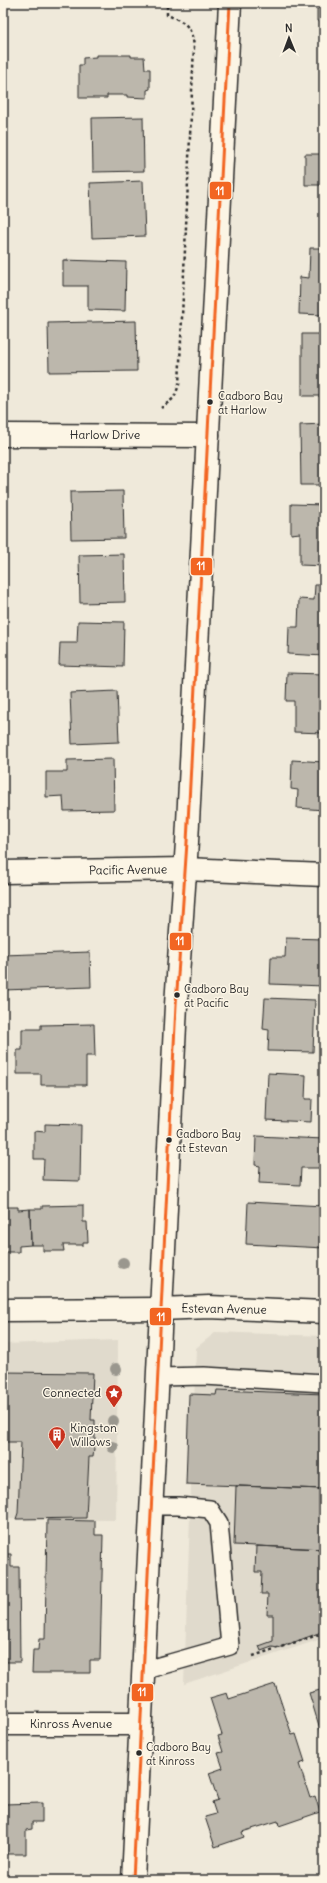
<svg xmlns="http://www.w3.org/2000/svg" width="327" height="1883" font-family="Delius,sans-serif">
  <rect width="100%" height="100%" fill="#efe9da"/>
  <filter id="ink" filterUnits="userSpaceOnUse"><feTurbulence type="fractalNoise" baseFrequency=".025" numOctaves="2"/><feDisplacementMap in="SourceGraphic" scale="8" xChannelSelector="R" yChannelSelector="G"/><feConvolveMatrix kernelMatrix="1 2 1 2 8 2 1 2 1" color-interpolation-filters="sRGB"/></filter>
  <g filter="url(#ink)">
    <path fill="#e0dacc" d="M216,1332l108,4v302l-140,46 12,-336z
      M118,1340l-2,180 -113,-1v-175z"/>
    <path fill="#bcb7ac" stroke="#2b2b2b" d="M317,3h7v18h-7z
      M96,55h35v2h13l1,12h5v20l-3,1v8l-20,-1v-2h-20v3h-28v-33h4v-7l13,-1z
      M323,71h1v62h-1z
      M143,117l1,54 -51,1 -1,-54z
      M305,154h19v69h-2v-38h-17z
      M143,181l2,55 -53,2 -2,-55z
      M310,248h14v67l-25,-1 1,-37 9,1z
      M63,260l63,2 -1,49 -37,-1v-24h-25z
      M136,321l1,50 -88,1 -1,-49z
      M302,334h22v62h-22z
      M324,424v61h-23l-1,-60z
      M123,491l1,47 -53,1 -1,-47z
      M291,504l33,1v61l-24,-1v-32l-9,1z
      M124,554l1,48 -45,1 -1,-48z
      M315,585h9v71l-36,-2 1,-27h9l1,-28 15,1z
      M78,621l46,1 -1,45 -64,-2 1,-22h17z
      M287,673l37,1v59l-30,-1v-31h-8z
      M117,691l2,51 -47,2 -2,-51z
      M113,759l1,51 -50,1 -1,-15 -17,1v-25h21v-12z
      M292,760l32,2v48l-27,-2 1,-18 -7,-1z
      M286,938l38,1v47l-54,-2 1,-27h14z
      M90,952l1,35 -88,3v-35z
      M265,998l50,2 -2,52 -45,-1 1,-21 -6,-1z
      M94,1024l1,32h-9v29h-45v-11h-24v-24h5v-21h19v-4z
      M268,1073l38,2 -1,24h7l-1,23 -45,-2z
      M45,1124l36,1 -1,56 -37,-1 1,-21h-10v-28l11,1z
      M256,1136l68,3v29h-23l-1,17 -41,-2 1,-17 -5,-1z
      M248,1202l76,4v42l-78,-4z
      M83,1205v17h4l1,20h-5v3h-20l1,6h-21v-6h-12l-1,-36h12v-3z
      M3,1207h15v3l12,-1 1,36 -12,1v6h-16z
      M3,1372l90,1 -2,47h4v19l-2,18h-4l-3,61 -70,1 2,-6 3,-71h-18z
      M217,1390l107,4 -1,95 -137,-5 3,-90 27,1z
      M236,1486l88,3v60l-90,-4z
      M47,1520l48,1v14h8l-3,125h-10v13h-58l1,-23h5l1,-11h6z
      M256,1546l68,3v82l-46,17 -6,-1 -11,4 -2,-5 14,-5v-26h-6l1,-21h-7l1,-22h-7z
      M3,1554h8v13h8l1,95h-17z
      M275,1684l17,51 4,-1 9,28 -6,2 11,34 5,-2 5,16 -41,14 -1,-5 -36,11 2,5 -29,10 -10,-30 11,-3 -4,-12 6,-2 -9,-27 14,-5 -5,-15 5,-1 -5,-16 4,-1 -12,-37 17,-5 2,6z
      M324,1689v53l-15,-49z
      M42,1803v19h-10v7l-6,1v24h-23v-50z"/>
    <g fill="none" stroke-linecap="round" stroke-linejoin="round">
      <g stroke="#2b2b2b" stroke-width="20">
        <path id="service" d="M159,1377l45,-1 120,7
          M142,1671l88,-25 -11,-123 -9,-14 -32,-3h-26"/>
      </g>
      <g stroke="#2b2b2b" stroke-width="25">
        <path id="minor" d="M3,435l205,1
          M3,872l182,-3 139,6
          M3,1310l158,-1
          M3,1724h137"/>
      </g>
      <g stroke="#2b2b2b" stroke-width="25">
        <path id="tertiary" d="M161,1309l48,-2 115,5"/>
      </g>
      <g stroke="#2b2b2b" stroke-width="25">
        <path id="secondary" d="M133,1880l43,-875 11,-163 43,-839"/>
      </g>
      <path stroke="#2b2b2b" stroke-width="2.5" stroke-dasharray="3 3" stroke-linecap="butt" d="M161,408l13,-10 5,-13 15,-339c-3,-21 -9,-24 -27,-31v-12
        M253,1656l71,-23"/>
      <use href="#service" stroke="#fcf5e5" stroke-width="17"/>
      <use href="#minor" stroke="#fcf5e5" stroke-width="22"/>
      <use href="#tertiary" stroke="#fcf5e5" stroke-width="22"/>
      <use href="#secondary" stroke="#fcf5e5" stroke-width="22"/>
      <g stroke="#fcf5e5" stroke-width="6">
        <path id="bus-1" d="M133,1880l43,-875 11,-163 43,-839"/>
      </g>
      <use href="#bus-1" stroke="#f26522" stroke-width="3"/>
    </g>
    <g fill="#9a978e">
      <circle cx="123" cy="1263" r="6"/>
      <circle cx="116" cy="1369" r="6"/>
      <circle cx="113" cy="1421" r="6"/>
      <circle cx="113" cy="1447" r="6"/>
    </g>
  </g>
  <defs>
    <g id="sight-pin" transform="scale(0.9)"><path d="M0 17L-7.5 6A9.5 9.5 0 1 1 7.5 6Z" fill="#c8321e" stroke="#fcf5e5"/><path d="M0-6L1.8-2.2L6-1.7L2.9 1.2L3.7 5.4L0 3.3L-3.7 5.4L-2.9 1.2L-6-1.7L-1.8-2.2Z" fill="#fff"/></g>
    <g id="building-pin" transform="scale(0.9)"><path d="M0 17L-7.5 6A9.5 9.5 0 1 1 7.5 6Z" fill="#c8321e" stroke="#fcf5e5"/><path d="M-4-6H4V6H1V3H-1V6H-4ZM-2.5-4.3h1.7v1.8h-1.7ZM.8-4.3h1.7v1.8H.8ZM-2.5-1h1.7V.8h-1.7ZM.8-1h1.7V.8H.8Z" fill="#fff"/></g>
  </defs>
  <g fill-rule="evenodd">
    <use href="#sight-pin" x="114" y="1393"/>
    <use href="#building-pin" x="57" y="1435"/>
  </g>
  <g fill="#2b2b2b" stroke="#fcf5e5" stroke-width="1.5">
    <circle cx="210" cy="402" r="3.5"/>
    <circle cx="177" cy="995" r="3.5"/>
    <circle cx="169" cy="1140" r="3.5"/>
    <circle cx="139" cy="1753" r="3.5"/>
  </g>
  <g text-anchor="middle" stroke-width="3" stroke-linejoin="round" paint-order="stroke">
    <g font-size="11" fill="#2b2b2b" stroke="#fcf5e5" text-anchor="start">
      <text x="218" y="400">Cadboro Bay<tspan x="218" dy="14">at Harlow</tspan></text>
      <text x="184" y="993">Cadboro Bay<tspan x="184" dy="14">at Pacific</tspan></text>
      <text x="176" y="1138">Cadboro Bay<tspan x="176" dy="14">at Estevan</tspan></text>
      <text x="146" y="1751">Cadboro Bay<tspan x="146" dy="14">at Kinross</tspan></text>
    </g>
    <g font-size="12" fill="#2b2b2b" stroke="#fcf5e5">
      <text x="105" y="439">Harlow Drive</text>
      <text transform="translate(128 870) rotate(-1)" y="4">Pacific Avenue</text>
      <text transform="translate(224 1309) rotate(1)" y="4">Estevan Avenue</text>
      <text x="71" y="1728">Kinross Avenue</text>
    </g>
    <g font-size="12" fill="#2b2b2b" stroke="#fcf5e5" text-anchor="end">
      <text x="101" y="1397">Connected</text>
      <text x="70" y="1432" text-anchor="start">Kingston<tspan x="70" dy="14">Willows</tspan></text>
    </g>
  </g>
  <g stroke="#fcf5e5" stroke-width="1.5">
    <rect x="209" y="181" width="23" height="19" rx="4" fill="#f26522"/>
    <rect x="190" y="557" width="23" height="19" rx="4" fill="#f26522"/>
    <rect x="169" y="932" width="23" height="19" rx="4" fill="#f26522"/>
    <rect x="149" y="1307" width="23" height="19" rx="4" fill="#f26522"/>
    <rect x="131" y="1683" width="23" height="19" rx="4" fill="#f26522"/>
  </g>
  <g font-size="11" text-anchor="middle" font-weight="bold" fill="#fff">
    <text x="220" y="195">11</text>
    <text x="201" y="570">11</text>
    <text x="180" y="945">11</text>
    <text x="161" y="1321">11</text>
    <text x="142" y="1696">11</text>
  </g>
  <rect width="327" height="1883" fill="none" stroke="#fcf5e5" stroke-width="16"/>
  <rect x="8" y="8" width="311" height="1867" fill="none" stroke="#2b2b2b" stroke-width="1.5" filter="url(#ink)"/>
  <g transform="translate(289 38) rotate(359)" stroke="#fcf5e5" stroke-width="3" paint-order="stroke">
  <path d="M0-3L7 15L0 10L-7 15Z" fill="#2b2b2b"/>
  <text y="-6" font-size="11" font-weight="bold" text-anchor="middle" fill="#2b2b2b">N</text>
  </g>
</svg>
